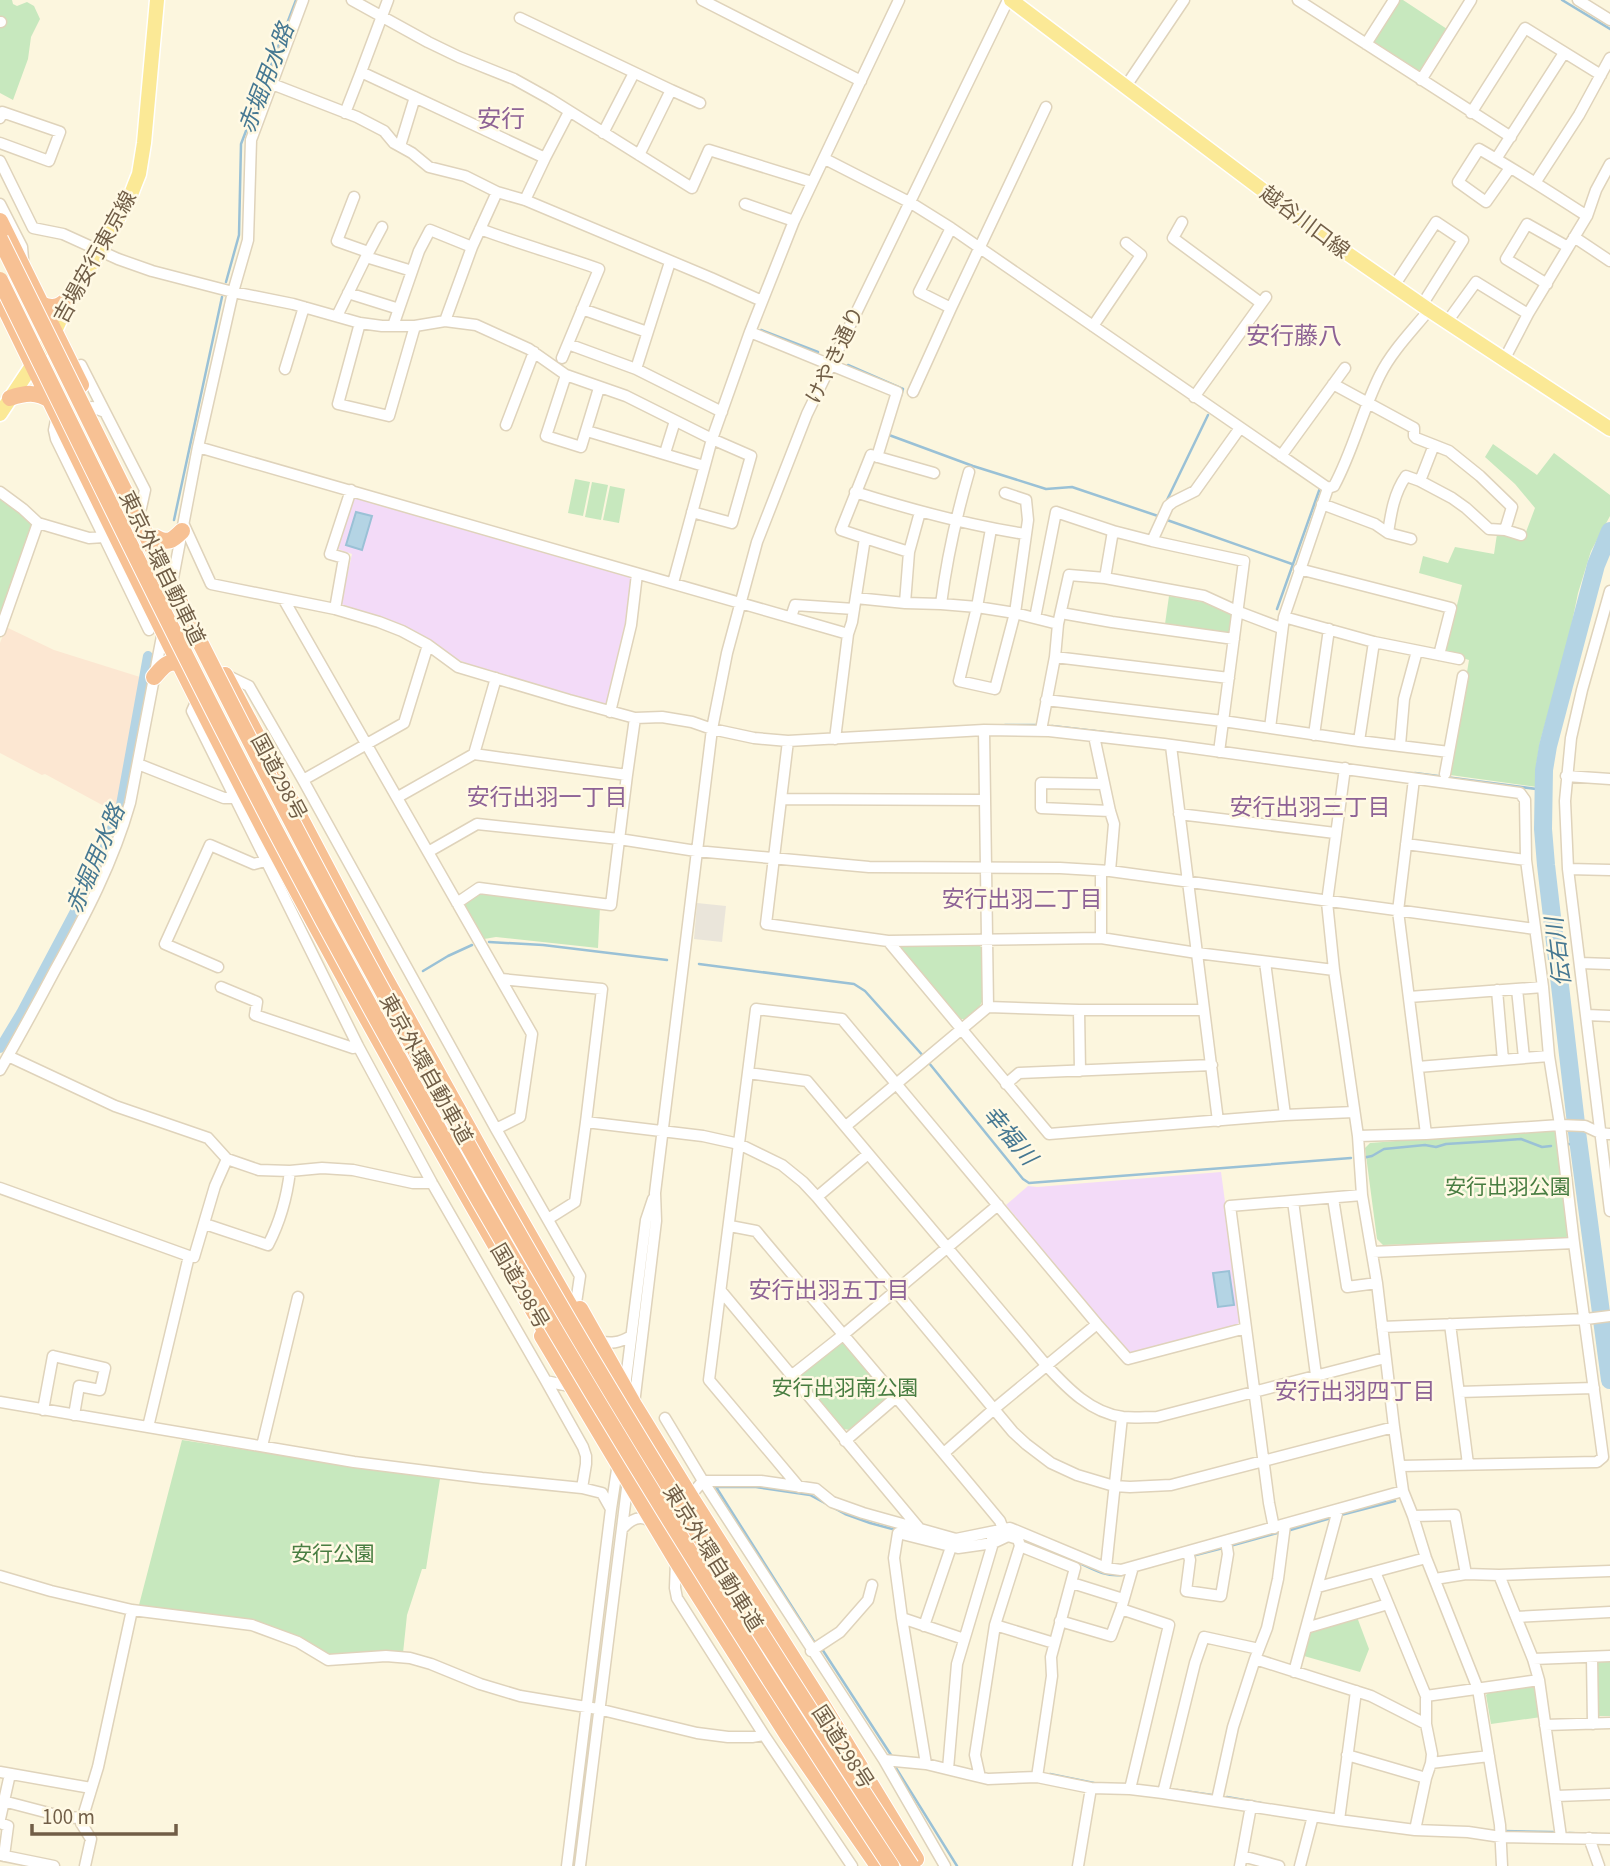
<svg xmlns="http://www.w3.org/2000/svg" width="1610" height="1866" font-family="'Source Sans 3','Noto Sans JP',sans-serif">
  <rect width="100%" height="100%" fill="#fcf6de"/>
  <path fill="#fce7d2" d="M6,627l48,23 86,27 -16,104 -9,31 -70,-38 -3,1 -42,-22v-110z"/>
  <path fill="#eae5da" d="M697,903l29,3 -4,36 -28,-3z"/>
  <path fill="#f3dbf8" d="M354,494l275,79 3,5 -5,44 -20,82 -17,-3 -123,-37 -81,-44 -45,-16 11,-50 -14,-5z
    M1221,1172l20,148 -4,5 -103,29 -8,-3 -120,-146 22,-19 9,1z"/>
  <path fill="#c7e8be" d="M0,0h12l1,4 4,2 10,-4 7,4 6,13 -9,18 -3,22 -15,41 -13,-7z
    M1399,0h4l44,29 -25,40 -8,3 -39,-26 -1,-6z
    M1493,444l44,31 17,-22 56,42v21l-19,35 -13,42 -10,49 -28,100 -4,24 1,21 -87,-12 19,-115 -24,-7 17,-68 -43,-12 4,-17 25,7 7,-16 39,7 3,-20 26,6 12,-32 -20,-24 -30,-27z
    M575,479l15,3 -7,34 -15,-3z
    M592,482l16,3 -7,35 -16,-3z
    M610,486l15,3 -6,34 -16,-3z
    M0,488l34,38 -34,96z
    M1169,596l39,7 24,10 -3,21 -64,-10z
    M481,893l119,14 -2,41 -102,-11 -12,2 -19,-31 1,-7z
    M903,943h74l5,5 1,52 -5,9 -13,10h-7l-58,-69z
    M1551,1129l7,6 12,99 -6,5 -181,6 -6,-6 -12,-91 5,-5z
    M838,1344h7l42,48v7l-37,31 -7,-1 -42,-48 1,-7z
    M182,1440l258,39 -14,90h-4l-15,46 -4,38 -69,3 -75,-32 -120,-19z
    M1357,1617l12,32 -9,23 -56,-16 5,-25z
    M1610,1659v57h-12l-1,-54 3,-2z
    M1534,1686l4,3 3,28 -50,7 -5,-29 4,-4z"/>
  <path fill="#b4d4e4" stroke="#9ac1d6" stroke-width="2" d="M356,512l16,4 -10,34 -16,-5z
    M1229,1271l5,34 -16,2 -5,-34z"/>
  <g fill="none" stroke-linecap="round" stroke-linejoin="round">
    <path stroke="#9ac1d6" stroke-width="2.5" d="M1562,0l48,29
      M226,282l13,-47 2,-91 55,-144
      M761,330l57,22
      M848,365l55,24 -2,7
      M889,435l84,31 73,23 26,-2 86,29
      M1167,500l41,-85
      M174,520l48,-223
      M1167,520l125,44
      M1277,609l43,-121
      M1005,725h31
      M1052,726l69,8
      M1415,773l129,17
      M489,942l54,3 124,15
      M699,964l155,20 11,7 60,67
      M423,971l25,-15 24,-11
      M929,1063l94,116 6,4 322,-25
      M1568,1144l12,1
      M1362,1158l10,-2 12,-7 41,-4 11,2 10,-3 48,-3 27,-2 21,8 9,-1
      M1341,1515l54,-14
      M1287,1531l44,-13
      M1230,1546l51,-14
      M1192,1556l31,-8
      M1075,1561c16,7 29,16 47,14
      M815,1643l-99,-156h40l54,8 35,19 25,9 26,7
      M822,1649l71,109
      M896,1768l61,98
      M1050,1774l44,9
      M1177,1790l35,5
      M1227,1797l34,6
      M1504,1831l49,1
      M1569,1833l28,1"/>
    <path stroke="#b4d4e4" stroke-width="10" d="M0,1048l21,-35 61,-115 16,-33 23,-60 27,-149"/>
    <path stroke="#b4d4e4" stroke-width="18" d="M1610,531l-14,34 -48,181 -4,24 -1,59 3,36 31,267 33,248"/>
    <g stroke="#dfd3bb" stroke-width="13">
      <path id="minor" d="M352,0l76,42 31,15 55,22 36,20 142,89 17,-38 103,32
        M702,0l159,81
        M1298,0l213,137
        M1578,0l32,20
        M520,18l151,72 29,13
        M0,22h1
        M1366,44l28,-44
        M361,72l27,-72
        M1421,80l50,-80
        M272,84l85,33 27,14 10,12 18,10 17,14 36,9 32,16 28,8 186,78 51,23
        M1126,86l58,-86
        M345,113l16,-41 184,86 -20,42
        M1471,113l54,-85 76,47
        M0,118l2,-6 58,20 -11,29 -49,-18
        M603,133l31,-60
        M400,146l15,-49
        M639,155l32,-65
        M545,158l24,-46
        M825,159l86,44 40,25 377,260
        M1496,159l68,-106
        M0,161l33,67 30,6 55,25 34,12 81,21 60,12 67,19 22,3h33l30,-5 31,4 53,24 37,26 60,21 86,43 39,17 -19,67 -40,-11
        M1510,168l-24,34 -28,-20 21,-33c37,21 72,44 108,67
        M1535,183l44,-68 31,-57
        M354,197l-17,44 31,11
        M0,204l22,43 1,12
        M745,204l49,17
        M1182,222l-9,16 88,65
        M480,229c40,15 80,26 119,40l-37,89
        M1574,237l36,24
        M366,257l16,-30
        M1547,284l-41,-25 21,-35 41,23
        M1394,286l42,-64 27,18 -41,65
        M348,293l51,16
        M951,308l-32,-16 32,-64
        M582,309l65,23
        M337,316l29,-59 46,14
        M445,321l27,-74 25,-55
        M1447,322l29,-40 52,32
        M360,323l-22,81 51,12 26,-90
        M393,326l26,-75 11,-21 42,17
        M1093,326l48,-71 -15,-12
        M750,332l147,60 -20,65
        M568,344l68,25 86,43
        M1504,360l24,-46 59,-98 9,-26 14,-26
        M81,365l24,47
        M285,369l19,-62
        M636,369l34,-107
        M566,375l-20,61 35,11 18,-59
        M1333,384l81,44v8l2,2 33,13 31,25 32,31 -7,23
        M913,392l38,-84 95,-201
        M1194,397l72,-100
        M92,407l13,5 40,78 -4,18
        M57,415l-3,15 2,9 48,98 5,4
        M506,425l28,-73
        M587,431l117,35
        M198,447l650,187
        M665,453l10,-32
        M1281,456l64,-88
        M1420,481l14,-36
        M0,492l23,17 15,14 51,15 15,-1 45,93
        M855,492c57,18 112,33 170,42
        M1322,504l53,20 13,9 23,6
        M184,525l27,59 124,25 44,13 23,9 26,14
        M991,529l-14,78 -18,74 36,8 20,-76 13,-93 -2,-20 -21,-7
        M1388,533c3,-20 6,-40 18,-57l14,5 32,17 14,10 23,21 16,1 16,5
        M865,538l44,14 -4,51
        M1152,541l92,20 -25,191
        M909,552l11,-40
        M1299,569l152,39 -12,47
        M1105,578l8,-47 39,10 16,-35 5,-4 22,-11 45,-63
        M673,583l39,-144 38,-107 44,-111 105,-221
        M1610,591l-28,99 -11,48 -6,63 3,68 42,342
        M856,598l49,5 36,1 36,3 38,6 43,11 11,-49 36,3 99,18 35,16 42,16
        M284,600l248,434 -12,83 -24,12
        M941,604c6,-47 15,-87 28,-132
        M335,609l9,-51 -14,-4 21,-64
        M1061,613l51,9 122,17
        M166,615l32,-168 35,-155 15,-52 3,-100 52,-140
        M791,617l4,-12 59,4
        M1284,617l90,25 85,17
        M1035,618l21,-106 57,19
        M0,631l38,-108
        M1055,657l174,21
        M224,674l25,12 54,94 193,349 84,147 -4,27
        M197,700l-5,11 166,335 74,137 114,198 27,6
        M1046,700l177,21 136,20 15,-99
        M610,712l21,-87 6,-51
        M1270,728l14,-111 44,-129 6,-2c19,-35 28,-75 46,-111 12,-24 32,-44 49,-65
        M1041,730l14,-73 3,-33
        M1314,735l15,-106
        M1094,736l16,75 4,13 -4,47
        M835,739l13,-105 4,-12 13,-84 -24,-8 30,-75 63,18
        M788,741l-22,183 122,17 213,-3 96,15 137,17
        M1359,741l90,11
        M1400,745l4,-46 13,-48
        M1171,746l47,375
        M138,764l86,34h10
        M1345,768l-18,134 7,68 24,166 4,59 15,88 17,144 9,64 10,25 13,42 52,131 22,136 2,41
        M1445,774l18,-98
        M627,775l8,-57
        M1566,776l44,3
        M1414,779l-16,132 28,223
        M303,780l101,-57 24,-78 30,22 111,33 66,18 27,-1 30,5 20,7 42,9 34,3 196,-11 65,1 115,13 356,49 5,7 1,60 17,127 6,69 11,69 14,118 29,214 -6,5 -197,4
        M1104,784l-63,-1v25l69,3
        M398,797l76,-43 22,-76
        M781,799l204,1
        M1179,814l156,19
        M1406,844l120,16
        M428,852l49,-28 142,15 77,12 173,16 191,1 50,3 425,58
        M1568,869l42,1
        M1101,871v67
        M457,903l22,-15 132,17 16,-130 -153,-21
        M888,941l161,193 236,-19 69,-3
        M1265,962l20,153
        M1580,963l30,1
        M218,967l-53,-23 45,-99 44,19 11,-3
        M501,979l101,10 -16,133 -11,80 -27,17
        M221,987l36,15 -2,13 98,33 5,-2
        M1517,989l7,69
        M1497,990l6,70
        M1409,997l134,-10
        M988,1007l91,3h124
        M1079,1010l1,61
        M1587,1015l23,1
        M8,1056l107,50 93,32 19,21 32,11 31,1 32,-3 31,2 60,13h19
        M1418,1067l131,-11
        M0,1070c19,-33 37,-66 55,-100 30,-54 58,-107 75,-167l33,-172
        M748,1073l59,8 239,284c21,23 45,48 77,52 11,1 23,0 34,0l228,-59
        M1006,1084l13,-11 193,-8
        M586,1122l117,14 36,8 43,21 21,17 14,15 196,235 13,12 25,19 26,12 37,11 16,1 41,-2 223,-58
        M846,1126l142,-119 -4,-277
        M1358,1136l68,-2 134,-9 25,1 15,7 10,1
        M0,1188l189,68
        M817,1197l51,-43
        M1333,1198l14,89 30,-4
        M1293,1201l23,174
        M205,1224l63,21c12,-23 19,-48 22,-74
        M730,1226l26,5c81,97 163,192 244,290l3,8
        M1372,1252l202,-9
        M721,1291l198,237
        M1450,1324l18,140
        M1382,1327l204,-8 24,-3
        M598,1341c13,3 21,2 33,-5
        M791,1376l52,-41 155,-130
        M546,1381l37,66 3,9v8l-4,24
        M625,1387l21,-167 7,-21
        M1459,1392l135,-4
        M0,1402l354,60 128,16 100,10 20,5 9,16
        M634,1404l22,-183 -1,-28 57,-464 15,-76 30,-111 50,-128 201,-414
        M43,1410l10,-54 52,12 -5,22 -21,-4 -5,29
        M665,1418l38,63 181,279 61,106
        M148,1427l41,-171 5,1 21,-71 12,-27
        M845,1441l50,-43
        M262,1446l36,-149
        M944,1453l50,-44 103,-85
        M799,1487l-90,-107 47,-371 86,10 255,305 31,35 118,-31
        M690,1496l13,-15h58l55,8 16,13 31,11 93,26 54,-11 96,40 15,2 282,-79
        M1413,1516l42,-1 11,59
        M1274,1528l-5,-25 -39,-297 132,-11
        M622,1529c9,-10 18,-15 30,-7
        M1188,1552l2,8 -4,31 35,5 7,-42 -2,-13
        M676,1561l-1,27 2,10 87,137 88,131
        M1106,1568l16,-151
        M1375,1572l51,124v28l6,30 -1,9 -5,15 -11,52
        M1499,1575l34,84 6,21 22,157
        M0,1576l51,15 81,19 120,15 46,17 30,18 58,-4 24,2 21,6 49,20 40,12 78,13 99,24 31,4h24l12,-2
        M1435,1579l31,-5 33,1 111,-4
        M1072,1583l51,16
        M1318,1587l108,-29
        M1121,1609l48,16 -39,164
        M1516,1617l94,-5
        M902,1618l62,21
        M1060,1621l51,15 10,-27 12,-42
        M995,1625l59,18
        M924,1626l27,-79
        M1306,1628l82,-24
        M811,1651l29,-19 28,-32 4,-15
        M1592,1657l1,67
        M1255,1659l116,37 55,28
        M1533,1659l77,-3
        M1294,1672l44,-162
        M1426,1696l113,-16
        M1545,1725l65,-2
        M1347,1755l79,23
        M884,1760l42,4 62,15 49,-2 54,11 39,1 33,4 176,27 76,10 53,2 33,5 109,2
        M1431,1763l58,-7
        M926,1764l-24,-146 -8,-60 4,-25 60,15 35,-5 15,-7 10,3 2,7 55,22 -24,89 1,19 -15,101
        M948,1769l9,-105 36,-121 -1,-4
        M0,1772l91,16
        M980,1777l-5,-22 20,-130 25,-79
        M1163,1793l32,-130 9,-26 55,12
        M1556,1796l54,-2
        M1217,1800l16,-73 22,-68 12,-31 11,-49 7,-54
        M3,1801l65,17 14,-1
        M0,1819l10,-45
        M1339,1820l17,-129
        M0,1823l8,3 -4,30
        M1589,1838l10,28
        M0,1855l54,11
        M1242,1856l37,10
        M85,1866l6,-27 -10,-16 17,-56 34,-157
        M567,1866l44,-357 7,-46
        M580,1866l48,-386
        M1078,1866l13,-78
        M1240,1866l11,-60
        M1300,1866l13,-50"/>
    </g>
    <g stroke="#fff" stroke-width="17">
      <path id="major" d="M1011,0l327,247 91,63 181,119
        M0,414l55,-83 16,-35 29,-46 30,-53 5,-13 4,-10 5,-31 13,-143"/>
    </g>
    <g stroke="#fff" stroke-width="18">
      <path id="highway" d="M0,221l81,164
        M0,298c87,178 173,357 265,533 92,173 189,344 288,513
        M41,304c14,7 21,1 30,-8
        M10,398c15,-5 27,-7 41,3
        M155,537c13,7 17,4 27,-6
        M225,675l155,294 102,184 97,169
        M154,677c8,-9 13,-17 25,-14
        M580,1309l54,96 56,91 130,205 96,158
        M542,1336l134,224 112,176 90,130"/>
    </g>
    <use href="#minor" stroke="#fff" stroke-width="10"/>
    <use href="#major" stroke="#fbe996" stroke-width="14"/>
    <use href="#highway" stroke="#f7c194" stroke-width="16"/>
    <g stroke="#fff" stroke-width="18" stroke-linecap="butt">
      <path id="highway-bridge" d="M0,239c121,244 239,489 369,727 66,121 133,241 203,360 108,183 223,362 339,540
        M0,280c90,183 179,367 274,548 187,356 395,702 617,1038"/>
    </g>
    <use href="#highway-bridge" stroke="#f7c194" stroke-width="16"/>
  </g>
  <g text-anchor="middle" stroke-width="5" stroke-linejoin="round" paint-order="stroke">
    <g font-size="21" fill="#715e47" stroke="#fff9e4">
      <text transform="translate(1305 222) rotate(37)" y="7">越谷川口線</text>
      <text transform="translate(95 257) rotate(-61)" y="7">吉場安行東京線</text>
      <text transform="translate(835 355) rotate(-64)" y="7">けやき通り</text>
      <text transform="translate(162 568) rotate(64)" y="7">東京外環自動車道</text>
      <text transform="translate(279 777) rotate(62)" y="7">国道298号</text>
      <text transform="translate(426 1069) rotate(61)" y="7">東京外環自動車道</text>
      <text transform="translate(520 1286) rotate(60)" y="7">国道298号</text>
      <text transform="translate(713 1558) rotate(58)" y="7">東京外環自動車道</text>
      <text transform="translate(843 1747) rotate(57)" y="7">国道298号</text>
    </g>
    <g font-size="21" fill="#487d41" stroke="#fff9e4">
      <text x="1508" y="1194">安行出羽公園</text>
      <text x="845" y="1395">安行出羽南公園</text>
      <text x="333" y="1561">安行公園</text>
    </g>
    <g font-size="23" font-style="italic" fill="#467892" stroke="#fff9e4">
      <text transform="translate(266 78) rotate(-69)" y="8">赤堀用水路</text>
      <text transform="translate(95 859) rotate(-67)" y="8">赤堀用水路</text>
      <text transform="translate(1558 952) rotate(-97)" y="8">伝右川</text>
      <text transform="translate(1010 1135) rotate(50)" y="8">幸福川</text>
    </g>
    <g font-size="23" fill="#8d6295" stroke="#fff9e4">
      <text x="547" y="805">安行出羽一丁目</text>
      <text x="1310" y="815">安行出羽三丁目</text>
      <text x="1022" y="907">安行出羽二丁目</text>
      <text x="829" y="1298">安行出羽五丁目</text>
      <text x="1355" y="1399">安行出羽四丁目</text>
    </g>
    <g font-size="24" fill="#8d6295" stroke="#fff9e4">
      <text x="501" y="127">安行</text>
      <text x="1294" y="344">安行藤八</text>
    </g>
  </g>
  <path d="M32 1824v10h144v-10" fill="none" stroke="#715e47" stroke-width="3.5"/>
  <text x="42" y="1824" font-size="21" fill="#715e47" stroke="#fff9e4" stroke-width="5" paint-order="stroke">100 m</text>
</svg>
